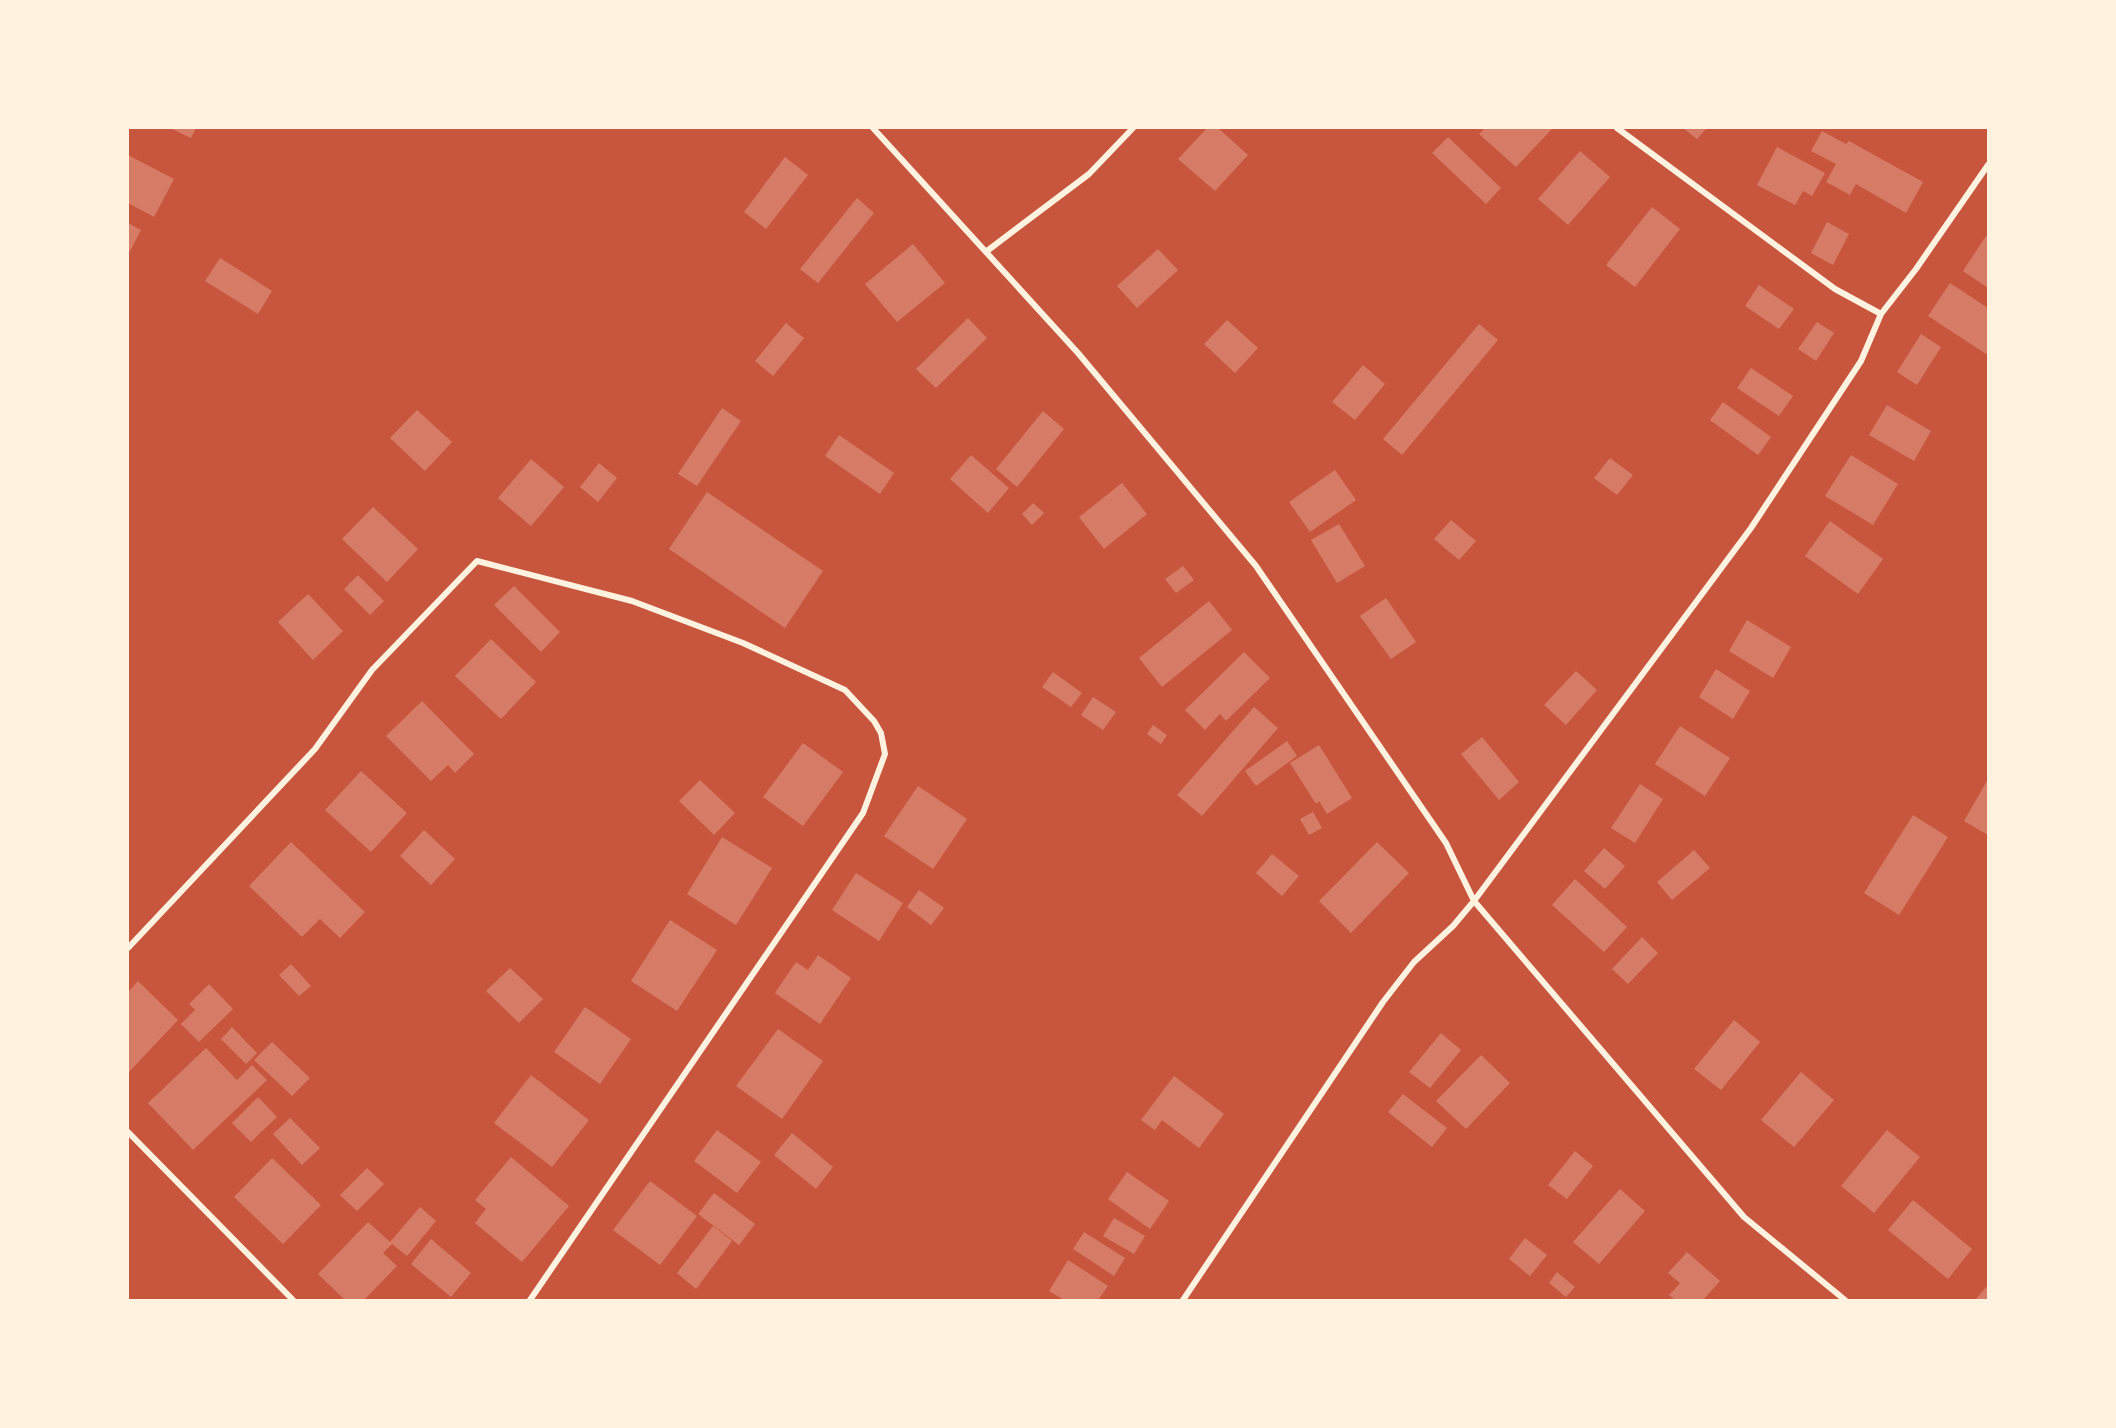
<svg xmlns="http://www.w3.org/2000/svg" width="2116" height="1428" font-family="'Fira Sans Condensed',sans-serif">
  <rect width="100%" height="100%" fill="#c8553d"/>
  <path fill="#d67c66" d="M170,128h26l-5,10z
    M1207,128h11l30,27 -33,36 -37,-32z
    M1485,128h68l-37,39 -37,-33z
    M1683,128h24l-10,11z
    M1822,131l24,13 3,-3 74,41 -17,31 -50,-29 -6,11 -24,-13 10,-18 -25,-13z
    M1448,137l53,51 -15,16 -54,-51z
    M1777,147l48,26 -13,23 -9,-5 -8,14 -38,-20z
    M1580,151l30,26 -42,48 -30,-26z
    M128,155l46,24 -20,38 -26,-14z
    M785,157l23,18 -42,54 -22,-17z
    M857,198l17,15 -56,70 -18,-14z
    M1652,207l28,22 -45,58 -29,-22z
    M1827,222l22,12 -16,31 -22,-12z
    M128,223l13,7 -11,21 -2,-2z
    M1986,236l2,2v50l-25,-17z
    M913,244l32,39 -48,39 -32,-38z
    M1158,249l20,21 -41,38 -20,-22z
    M220,258l52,33 -14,23 -53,-33z
    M1950,283l38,25v42l-2,4 -58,-38z
    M1759,285l35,24 -15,20 -34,-23z
    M968,318l19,20 -51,50 -20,-19z
    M1227,320l31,28 -23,25 -31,-29z
    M1817,322l17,11 -18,28 -18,-12z
    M786,323l18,15 -31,38 -18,-15z
    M1479,324l19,16 -96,115 -19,-16z
    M1921,334l20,13 -24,38 -20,-13z
    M1363,365l22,19 -30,36 -23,-18z
    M1751,368l42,28 -14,20 -42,-28z
    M1723,402l48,35 -13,18 -48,-35z
    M1887,405l44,26 -17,30 -45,-26z
    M722,408l19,13 -44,65 -19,-12z
    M417,410l35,32 -27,29 -35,-33z
    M1043,411l21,18 -47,58 -21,-18z
    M839,435l55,38 -14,21 -55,-38z
    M971,455l38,33 -21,25 -38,-34z
    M1851,455l47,29 -25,41 -48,-29z
    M1610,458l23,17 -16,20 -23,-17z
    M531,459l33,28 -33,39 -33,-28z
    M599,463l18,15 -19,24 -18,-15z
    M1335,470l21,30 -46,32 -21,-30z
    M1122,483l25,31 -43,35 -25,-32z
    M707,492l116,79 -38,57 -116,-79z
    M1033,503l11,10 -12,12 -10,-11z
    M373,507l45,42 -31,33 -45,-43z
    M1451,520l25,21 -17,19 -25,-21z
    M1830,521l53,38 -25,35 -53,-38z
    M1339,524l26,42 -28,17 -26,-43z
    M1183,566l11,14 -18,13 -11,-14z
    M358,575l26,26 -14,14 -26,-26z
    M514,586l46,46 -19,20 -47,-47z
    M308,594l35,37 -30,29 -35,-38z
    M1386,598l30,44 -25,17 -31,-43z
    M1209,601l23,29 -70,57 -23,-29z
    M1747,620l44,27 -18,31 -44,-27z
    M491,639l45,43 -35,37 -46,-43z
    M1244,652l26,26 -44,43 -6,-7 -15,16 -20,-20z
    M1716,669l34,22 -17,28 -34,-22z
    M1576,671l21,19 -31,35 -22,-20z
    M1053,672l29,21 -11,14 -29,-20z
    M1093,697l23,15 -13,18 -22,-15z
    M422,701l52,53 -19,19 -7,-8 -17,16 -45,-45z
    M1254,707l24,21 -76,88 -25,-21z
    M1153,725l14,10 -6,9 -14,-10z
    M1680,726l50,32 -25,38 -50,-32z
    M1482,737l37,45 -20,18 -38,-46z
    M1287,741l10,15 -41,30 -11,-15z
    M803,743l40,29 -40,54 -40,-29z
    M1319,745l33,53 -25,16 -8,-13 -3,3 -26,-41z
    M361,771l46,42 -36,39 -46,-42z
    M1988,779v56l-24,-14z
    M700,780l35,33 -21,22 -35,-34z
    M1640,784l23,15 -28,44 -24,-15z
    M918,786l49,33 -34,50 -49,-33z
    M1313,812l9,16 -13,7 -9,-16z
    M1913,815l35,22 -49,78 -35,-22z
    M424,830l31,29 -24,26 -31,-29z
    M722,837l50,31 -36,57 -49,-31z
    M291,842l74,70 -25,26 -20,-19 -18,18 -53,-51z
    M1377,842l32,31 -58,60 -32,-32z
    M1604,848l21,18 -20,23 -21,-18z
    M1694,850l16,18 -38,32 -15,-18z
    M1272,854l27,22 -17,20 -26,-23z
    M856,873l47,30 -24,38 -47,-31z
    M1575,879l52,48 -23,25 -52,-47z
    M919,890l25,18 -13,17 -24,-18z
    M670,920l47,30 -40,61 -46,-30z
    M1642,937l16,16 -30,31 -16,-15z
    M818,955l33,23 -31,46 -45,-31 21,-31 12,8z
    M291,964l20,22 -12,10 -20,-21z
    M510,968l33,31 -24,24 -33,-32z
    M138,981l40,39 -50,53v-81z
    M209,984l24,25 -34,33 -18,-18 14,-14 -6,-6z
    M585,1007l46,32 -31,45 -46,-32z
    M1734,1020l26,22 -39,48 -27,-21z
    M232,1027l25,26 -11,11 -25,-25z
    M778,1029l45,32 -41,58 -46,-33z
    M1441,1033l20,17 -31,38 -21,-16z
    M272,1042l38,36 -18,18 -38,-36z
    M206,1048l31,32 15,-15 15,15 -74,70 -45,-47z
    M1481,1055l29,28 -44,46 -30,-28z
    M1801,1072l33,28 -40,47 -33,-27z
    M531,1075l58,45 -37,47 -58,-44z
    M1174,1076l50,38 -25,34 -37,-28 -7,10 -14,-10z
    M1403,1094l44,34 -15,19 -44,-35z
    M258,1097l19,20 -26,25 -19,-19z
    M290,1118l30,30 -18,17 -29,-31z
    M717,1130l44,32 -24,31 -43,-32z
    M1887,1130l33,27 -46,56 -33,-27z
    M792,1133l41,34 -17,22 -42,-34z
    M1575,1151l18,15 -26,33 -19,-14z
    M511,1157l58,49 -47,56 -47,-39 11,-14 -11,-9z
    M272,1158l49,47 -38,39 -49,-47z
    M367,1168l17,16 -27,27 -17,-16z
    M1127,1172l42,29 -19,28 -42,-30z
    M650,1181l47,35 -37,49 -47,-35z
    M1620,1189l25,22 -46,53 -26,-22z
    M714,1193l41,31 -16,21 -41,-31z
    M1913,1200l59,49 -24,30 -60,-49z
    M420,1207l16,14 -29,35 -15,-12 -9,9 14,13 -33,34h-19l-27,-26 50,-52 22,20z
    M1114,1218l31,18 -11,18 -31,-18z
    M713,1226l19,15 -36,48 -19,-16z
    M1084,1232l41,26 -11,18 -41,-27z
    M1525,1238l22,17 -17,21 -21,-17z
    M431,1239l40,34 -20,24 -40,-33z
    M1687,1252l33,29 -17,19h-28l-6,-5 11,-12 -12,-10z
    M1068,1260l40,26 -10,14h-34l-15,-9z
    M1557,1272l18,15 -9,10 -17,-14z
    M1988,1285v15h-11l-1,-1z"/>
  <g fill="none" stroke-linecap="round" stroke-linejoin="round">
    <path stroke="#fff3e0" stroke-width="6" d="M873,128l205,225 178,213 190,277 28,58 270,316 101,83
      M1617,128l218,161 46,25
      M987,251l102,-77 44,-46
      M128,948l187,-199 57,-79 105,-109 155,40 111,42 102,47 29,31 7,12 4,21 -22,59 -333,487
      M128,1132l165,168
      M1183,1300l200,-298 31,-40 39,-36 21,-25 277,-373 110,-167 20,-47 35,-45 72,-104"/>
  </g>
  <rect width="2116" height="1428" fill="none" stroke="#fff3e0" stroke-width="258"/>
</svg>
